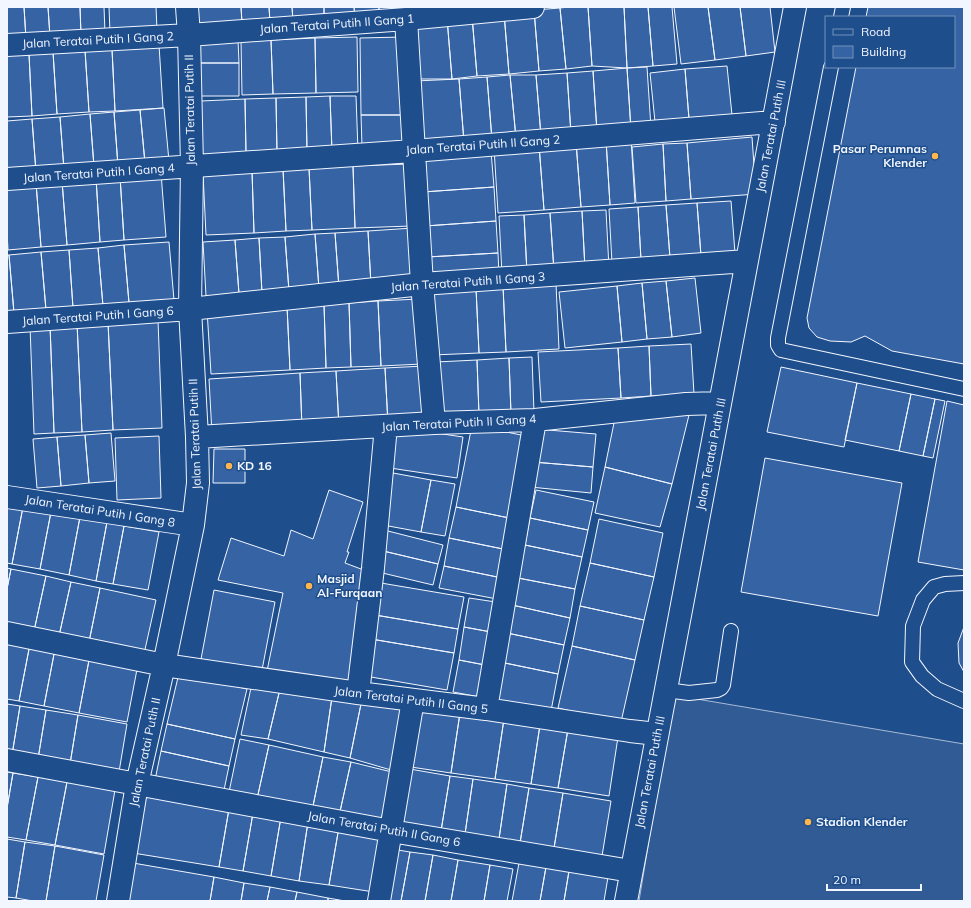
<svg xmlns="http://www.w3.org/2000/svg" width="971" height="908" font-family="Mulish,sans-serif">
  <rect width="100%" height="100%" fill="#1f4e8c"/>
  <path fill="#305b95" stroke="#a8bbd7" d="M673,695l291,49v157h-325z"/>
  <path fill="#3563a3" stroke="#f2f6ff" d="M7,7h17l2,32 -19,1z
    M24,7h24l2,30 -24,2z
    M48,7h32l1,28 -31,2z
    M80,7h24l1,26 -24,2z
    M109,7h47l1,23 -47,3z
    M194,7h47l1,16 -47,3z
    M241,7h28l1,15 -28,1z
    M269,7h23l1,14 -23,1z
    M292,7h32v12l-31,2z
    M324,7h30l1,11 -31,1z
    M354,7h25v9l-24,2z
    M379,7h29v8l-29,1z
    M569,7h19l4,59 -26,3 -6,-61z
    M588,7h36l3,61 -35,-2z
    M624,7h24l5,59 -26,2z
    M648,7h24l5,57 -24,2z
    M674,7h34l7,53 -34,4z
    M708,7h32l6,49 -31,4z
    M740,7h30l5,45 -29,4z
    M868,7h96v357l-72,-13 -27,-15 -14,6 -21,-1 -13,-4 -8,-9 -2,-10 49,-251h98v-50h-88z
    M560,8l6,61 -27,2 -5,-61z
    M534,10l5,61 -30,3 -5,-61z
    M504,13l5,61 -32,2 -5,-60z
    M472,16l5,60 -25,3 -5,-61z
    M447,18l5,61h-32l-3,-59z
    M357,37l1,55 -42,1 -1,-55z
    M403,37l2,78h-44l-1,-77z
    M315,38l1,55 -43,1 -2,-54z
    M238,40l1,23h-42v-22z
    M241,40h30l2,54 -31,1z
    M159,45l4,63 -48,3 -3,-62z
    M112,49l3,62 -26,1 -4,-62z
    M85,50l4,62 -32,2 -4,-62z
    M53,52l4,62 -25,2 -3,-62z
    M29,54l3,62 -25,1v-62z
    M197,63h42v33h-42z
    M727,66l5,49 -43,4 -4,-50z
    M647,67l4,61 -20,2 -4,-62z
    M627,68l4,62 -34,2 -4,-61z
    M685,69l4,50 -34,3 -5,-49z
    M593,71l4,61 -26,2 -4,-61z
    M567,73l4,61 -30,2 -5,-61z
    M510,75l6,63 -24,2 -5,-63z
    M510,75h26l5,61 -25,2z
    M487,77l5,63 -28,2 -5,-63z
    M459,79l5,63 -46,3 -3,-64z
    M330,96h26l2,55 -26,1z
    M330,96l2,56h-25l-1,-55z
    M306,97l1,55 -30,1 -1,-55z
    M276,98l1,55 -31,1 -1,-55z
    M245,99l1,55 -44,2 -1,-55z
    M164,108l5,53 -24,2 -5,-53z
    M140,110l5,53 -27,3 -4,-54z
    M114,112l4,54 -24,1 -4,-53z
    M90,114l4,53 -30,3 -4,-53z
    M361,115h44l1,30 -44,1z
    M60,117l4,53 -28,2 -4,-53z
    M32,119l4,53 -29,3v-54z
    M752,137l4,57 -65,5 -4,-56z
    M631,138l4,65 -25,2 -4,-65z
    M606,140l4,65 -29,2 -5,-65z
    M576,142l5,65 -37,3 -5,-65z
    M687,143l4,56 -25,2 -3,-57z
    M663,144l3,57 -30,2 -4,-56z
    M539,145l5,65 -46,3 -4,-65z
    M491,151l3,36 -71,5 -3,-36z
    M409,164l2,62 -56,2 -2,-62z
    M353,166l2,62 -43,2 -3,-62z
    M309,168l3,62 -26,1 -3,-62z
    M283,169l3,62 -32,2 -2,-62z
    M252,171l2,62 -48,2 -3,-62z
    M161,173l5,64 -42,3 -4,-64z
    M120,176l4,64 -24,2 -4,-64z
    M96,178l4,64 -33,3 -5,-64z
    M62,181l5,64 -26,2 -5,-64z
    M36,183l5,64 -33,3 -1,-18v-47z
    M494,187l2,34 -71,5 -2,-34z
    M731,201l4,52 -34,3 -4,-53z
    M697,203l4,53 -31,2 -4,-53z
    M666,205l4,53 -29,2 -3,-53z
    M638,207l3,53 -29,3 -3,-54z
    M606,210l3,58 -24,1 -3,-58z
    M582,211l3,58 -31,2 -4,-58z
    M550,213l4,58 -27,2 -3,-58z
    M524,215l3,58 -25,2 -3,-59z
    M496,221l2,32 -71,4 -2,-31z
    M413,228l3,54 -45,3 -3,-54z
    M368,231l3,54 -32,3 -4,-55z
    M335,233l4,55 -20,1 -4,-55z
    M315,234l4,55 -30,2 -4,-54z
    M285,237l4,54 -27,2 -3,-55z
    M259,238l3,55 -23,1 -4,-54z
    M235,240l4,54 -33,2 -3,-54z
    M169,242l5,58 -45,3 -5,-58z
    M124,245l5,58 -26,3 -5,-58z
    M98,248l5,58 -30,2 -4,-58z
    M69,250l4,58 -27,2 -5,-58z
    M41,252l5,58 -32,3 -5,-58z
    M498,253l1,22 -70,5 -2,-23z
    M7,255h2l5,58h-7z
    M695,278l6,55 -29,4 -6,-56z
    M666,281l6,56 -25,2 -5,-56z
    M642,283l5,56 -25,3 -5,-56z
    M556,284l3,65 -53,3 -3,-66z
    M503,286l3,66 -27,1 -3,-65z
    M617,286l5,56 -57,6 -6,-56z
    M476,288l3,65 -46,2 -3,-65z
    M419,299l3,65 -41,2 -3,-65z
    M378,301l3,65 -30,1 -2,-64z
    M349,303l2,64 -25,1 -2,-64z
    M324,304l2,64 -36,2 -3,-64z
    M287,306l3,64 -79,4 -4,-64z
    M158,320l4,108 -49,2 -5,-108z
    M108,322l5,108 -31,2 -5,-109z
    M77,323l5,109 -28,1 -4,-108z
    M50,325l4,108 -20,1 -4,-108z
    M691,344l3,50 -43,2 -2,-50z
    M649,346l2,50 -30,2 -3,-50z
    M618,348l3,50 -80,4 -3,-50z
    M532,357l2,56 -23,1 -2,-56z
    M509,358l2,56 -32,1 -2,-55z
    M477,360l2,55 -41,2 -2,-55z
    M424,366l3,55 -39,3 -3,-56z
    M781,367l76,16 -13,64 -77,-15z
    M385,368l3,56 -49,3 -3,-56z
    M336,371l3,56 -37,2 -2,-56z
    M300,373l2,56 -90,5 -3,-55z
    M857,383l54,11 -12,57 -54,-11z
    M911,394l24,5 -12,57 -24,-5z
    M935,399l10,2 -12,57 -10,-2z
    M947,401l17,4v165l-46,-8z
    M690,411l-18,73 -67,-17 10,-49z
    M472,425l59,12 -17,82 -58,-12z
    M396,427l67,10 -6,41 -67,-10z
    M536,429l60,5 -3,33 -60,-5z
    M111,433l4,48 -26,2 -4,-48z
    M85,435l4,48 -28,3 -4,-49z
    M159,436l2,62 -44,2 -2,-62z
    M57,437l4,49 -24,2 -4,-49z
    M214,449h31v34h-32z
    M765,458l137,25 -24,133 -137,-24z
    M533,462l60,5 -2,26 -61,-6z
    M605,467l67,17 -12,43 -65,-14z
    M393,473l38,7 -10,52 -38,-7z
    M431,480l24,4 -10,52 -24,-4z
    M329,490l34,12 -16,50h2l-4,11 24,9 -17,113 -85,-14 16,-78 -65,-13 13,-42 53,18 7,-26 22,9z
    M536,490l58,12 -6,28 -58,-12z
    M7,503l16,4 -11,57 -5,-1z
    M23,507l28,5 -11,57 -28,-5z
    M456,507l58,12 -6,31 -59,-12z
    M51,512l29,5 -11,58 -29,-6z
    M80,517l27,5 -11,59 -27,-6z
    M530,518l58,12 -6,27 -57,-12z
    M599,519l64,14 -9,44 -64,-14z
    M107,522l17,4 -11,58 -17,-3z
    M124,526l35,6 -11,58 -35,-6z
    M384,530l59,15 -5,19 -59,-14z
    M449,538l59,12 -6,28 -58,-12z
    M525,545l57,12 -7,32 -57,-11z
    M379,550l59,14 -5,21 -59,-14z
    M590,563l64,14 -10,43 -64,-14z
    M444,566l58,12 -5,21 -58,-11z
    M7,568l4,1 -4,20z
    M11,569l35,7 -12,55 -27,-6v-36z
    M46,576l25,6 -12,54 -25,-5z
    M518,578l57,11 -5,29 -58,-13z
    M71,582l29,6 -11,54 -30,-6z
    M381,583l83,14 -6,32 -83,-14z
    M100,588l56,12 -12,54 -55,-12z
    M214,590l61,12 -13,68 -61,-11z
    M469,598l27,4 -5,30 -27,-5z
    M512,605l58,13 -6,27 -57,-12z
    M580,606l64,14 -9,40 -63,-14z
    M375,615l83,14 -4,24 -83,-14z
    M464,627l27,5 -6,33 -26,-5z
    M964,627v45l-5,-9 -1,-20z
    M507,633l57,12 -6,29 -58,-12z
    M371,639l83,14 -7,37 -82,-14z
    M7,640l23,4 -11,57 -12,-2z
    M30,644l25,5 -11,57 -25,-5z
    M572,646l63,14 -14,62 -63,-14z
    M55,649l35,6 -11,58 -35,-7z
    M90,655l48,9 -11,58 -48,-9z
    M459,660l26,5 -5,32 -27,-5z
    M500,662l58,12 -7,37 -58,-12z
    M179,673l68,16 -12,50 -68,-15z
    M252,683l28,6 -12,50 -27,-4z
    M280,689l52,8 -8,55 -56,-13z
    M332,697l30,2 -12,59 -26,-6z
    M362,699l42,8 -13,63 -41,-12z
    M7,704l13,2 -8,49 -5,-1z
    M20,706l26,4 -8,49 -26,-4z
    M413,706l47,7 -9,60 -47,-7z
    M46,710l32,5 -8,49 -32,-5z
    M460,713l44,6 -9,60 -44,-6z
    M78,715l49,9 -8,48 -49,-8z
    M504,719l36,6 -9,59 -36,-5z
    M167,724l68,15 -6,27 -68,-15z
    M540,725l28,4 -10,59 -27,-4z
    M568,729l50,8 -9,59 -51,-8z
    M240,739l29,6 -12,54 -28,-7z
    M269,745l54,12 -11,54 -55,-12z
    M161,751l68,15 -6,29 -68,-15z
    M323,757l28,5 -12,54 -27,-5z
    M351,762l41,10 -12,53 -41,-9z
    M404,768l46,8 -9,55 -47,-8z
    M7,772l6,1 -6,35z
    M13,773l25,4 -12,63 -19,-3v-29z
    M450,776l23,3 -8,55 -24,-3z
    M38,777l29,5 -12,63 -29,-5z
    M473,779l34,5 -8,55 -34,-5z
    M67,782l48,8 -11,64 -49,-9z
    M507,784l22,4 -9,55 -21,-4z
    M529,788l34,5 -9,55 -34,-5z
    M563,793l48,8 -9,55 -48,-8z
    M143,794l86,15 -10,58 -86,-14z
    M229,809l24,4 -10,58 -24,-4z
    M253,813l28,4 -10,59 -28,-5z
    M281,817l27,5 -9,59 -28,-5z
    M308,822l31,5 -10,58 -30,-4z
    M339,827l44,7 -9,58 -45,-7z
    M7,839l18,3 -9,56 -9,-1z
    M25,842l30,4 -9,55h-13l-17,-3z
    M55,846l49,9 -8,46h-50z
    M392,849l18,3 -9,49h-9l-9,-2z
    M410,852l23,3 -8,46h-24z
    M433,855l25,5 -7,41h-26z
    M458,860l32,5 -6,36h-33z
    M133,863l81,14 -4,24h-83z
    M519,863l27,4 -6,34h-28z
    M490,865l23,4 -6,32h-23z
    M546,867l23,4 -5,30h-24z
    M569,871l39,6 -4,24h-40z
    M214,877l30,6 -3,18h-31z
    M244,883l26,4 -3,14h-26z
    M270,887l27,5 -2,9h-28z
    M297,892l31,6v3h-33z
    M328,898l17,3h-17z"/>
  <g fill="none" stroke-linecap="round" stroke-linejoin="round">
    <g stroke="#f2f6ff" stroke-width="16">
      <path id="lane" d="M841,17l2,-10
        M831,67l-53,271v7l3,5 183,39
        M964,583l-19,1 -11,3 -11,13 -10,26 -1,36 10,14 15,13 27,12
        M666,690l23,3 28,-3 4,-2 2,-3 8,-54"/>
    </g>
    <g stroke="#f2f6ff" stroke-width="24">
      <path id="street" d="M406,19l16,265 12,139
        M7,45l182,-10 217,-16 127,-12
        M7,179l406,-28 361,-29
        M7,322l183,-13 232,-25 325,-23
        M197,437l237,-14 101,-3 151,-16 34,-1
        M7,497l186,28
        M7,633l157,32 194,28 128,16 144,22 27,3
        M358,693l15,-125 13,-142
        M486,709l49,-289
        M7,760l384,71 240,40
        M118,901l19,-117 27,-119 29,-140 5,-42 -1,-46 -7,-128 2,-143 -3,-131 -2,-28
        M379,901l34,-201
        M626,901l169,-894"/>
    </g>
    <use href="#lane" stroke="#1f4e8c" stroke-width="14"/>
    <use href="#street" stroke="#1f4e8c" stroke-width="22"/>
  </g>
  <g fill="#ffb74d" stroke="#1f4e8c" stroke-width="1.5">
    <circle cx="935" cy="156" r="4"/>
    <circle cx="229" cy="466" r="4"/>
    <circle cx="309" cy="586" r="4"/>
    <circle cx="808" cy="822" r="4"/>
  </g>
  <g text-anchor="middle" stroke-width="3" stroke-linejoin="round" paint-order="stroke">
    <g font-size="12" fill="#f2f6ff" stroke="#1f4e8c">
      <text transform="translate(337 24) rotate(-4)" y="4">Jalan Teratai Putih II Gang 1</text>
      <text transform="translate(98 40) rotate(-3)" y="4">Jalan Teratai Putih I Gang 2</text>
      <text transform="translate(190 110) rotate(-91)" y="4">Jalan Teratai Putih II</text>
      <text transform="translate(771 136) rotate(-79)" y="4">Jalan Teratai Putih III</text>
      <text transform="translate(483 145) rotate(-4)" y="4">Jalan Teratai Putih II Gang 2</text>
      <text transform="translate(99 173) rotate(-4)" y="4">Jalan Teratai Putih I Gang 4</text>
      <text transform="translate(468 282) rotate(-4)" y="4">Jalan Teratai Putih II Gang 3</text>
      <text transform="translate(98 316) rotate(-4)" y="4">Jalan Teratai Putih I Gang 6</text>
      <text transform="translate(459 423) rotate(-3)" y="4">Jalan Teratai Putih II Gang 4</text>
      <text transform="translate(195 434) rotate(-92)" y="4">Jalan Teratai Putih II</text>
      <text transform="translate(711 454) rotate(-79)" y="4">Jalan Teratai Putih III</text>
      <text transform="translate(100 511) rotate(9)" y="4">Jalan Teratai Putih I Gang 8</text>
      <text transform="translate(411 700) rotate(7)" y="4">Jalan Teratai Putih II Gang 5</text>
      <text transform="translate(145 752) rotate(-78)" y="4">Jalan Teratai Putih II</text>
      <text transform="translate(650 772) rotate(-79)" y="4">Jalan Teratai Putih III</text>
      <text transform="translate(384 829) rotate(10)" y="4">Jalan Teratai Putih II Gang 6</text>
    </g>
    <g font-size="12" font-weight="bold" fill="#f2f6ff" stroke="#1f4e8c" text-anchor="start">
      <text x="927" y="153" text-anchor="end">Pasar Perumnas<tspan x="927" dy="14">Klender</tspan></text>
      <text x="237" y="470">KD 16</text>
      <text x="317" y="583">Masjid<tspan x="317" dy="14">Al-Furqaan</tspan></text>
      <text x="816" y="826">Stadion Klender</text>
    </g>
  </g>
  <rect width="971" height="908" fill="none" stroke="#f2f6ff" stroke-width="16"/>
  <rect x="825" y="16" width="130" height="52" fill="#1f4e8c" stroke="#7391ba"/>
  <rect x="833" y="29" width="20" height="6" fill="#1f4e8c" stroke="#7391ba"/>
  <text x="861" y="36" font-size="12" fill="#f2f6ff">Road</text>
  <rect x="833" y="46" width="20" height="12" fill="#3563a3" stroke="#7391ba"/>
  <text x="861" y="56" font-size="12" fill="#f2f6ff">Building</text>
  <path d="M827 884v6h94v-6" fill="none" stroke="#f2f6ff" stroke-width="2"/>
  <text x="833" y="884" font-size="12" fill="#f2f6ff" stroke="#1f4e8c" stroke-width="3" paint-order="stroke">20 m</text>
</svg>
